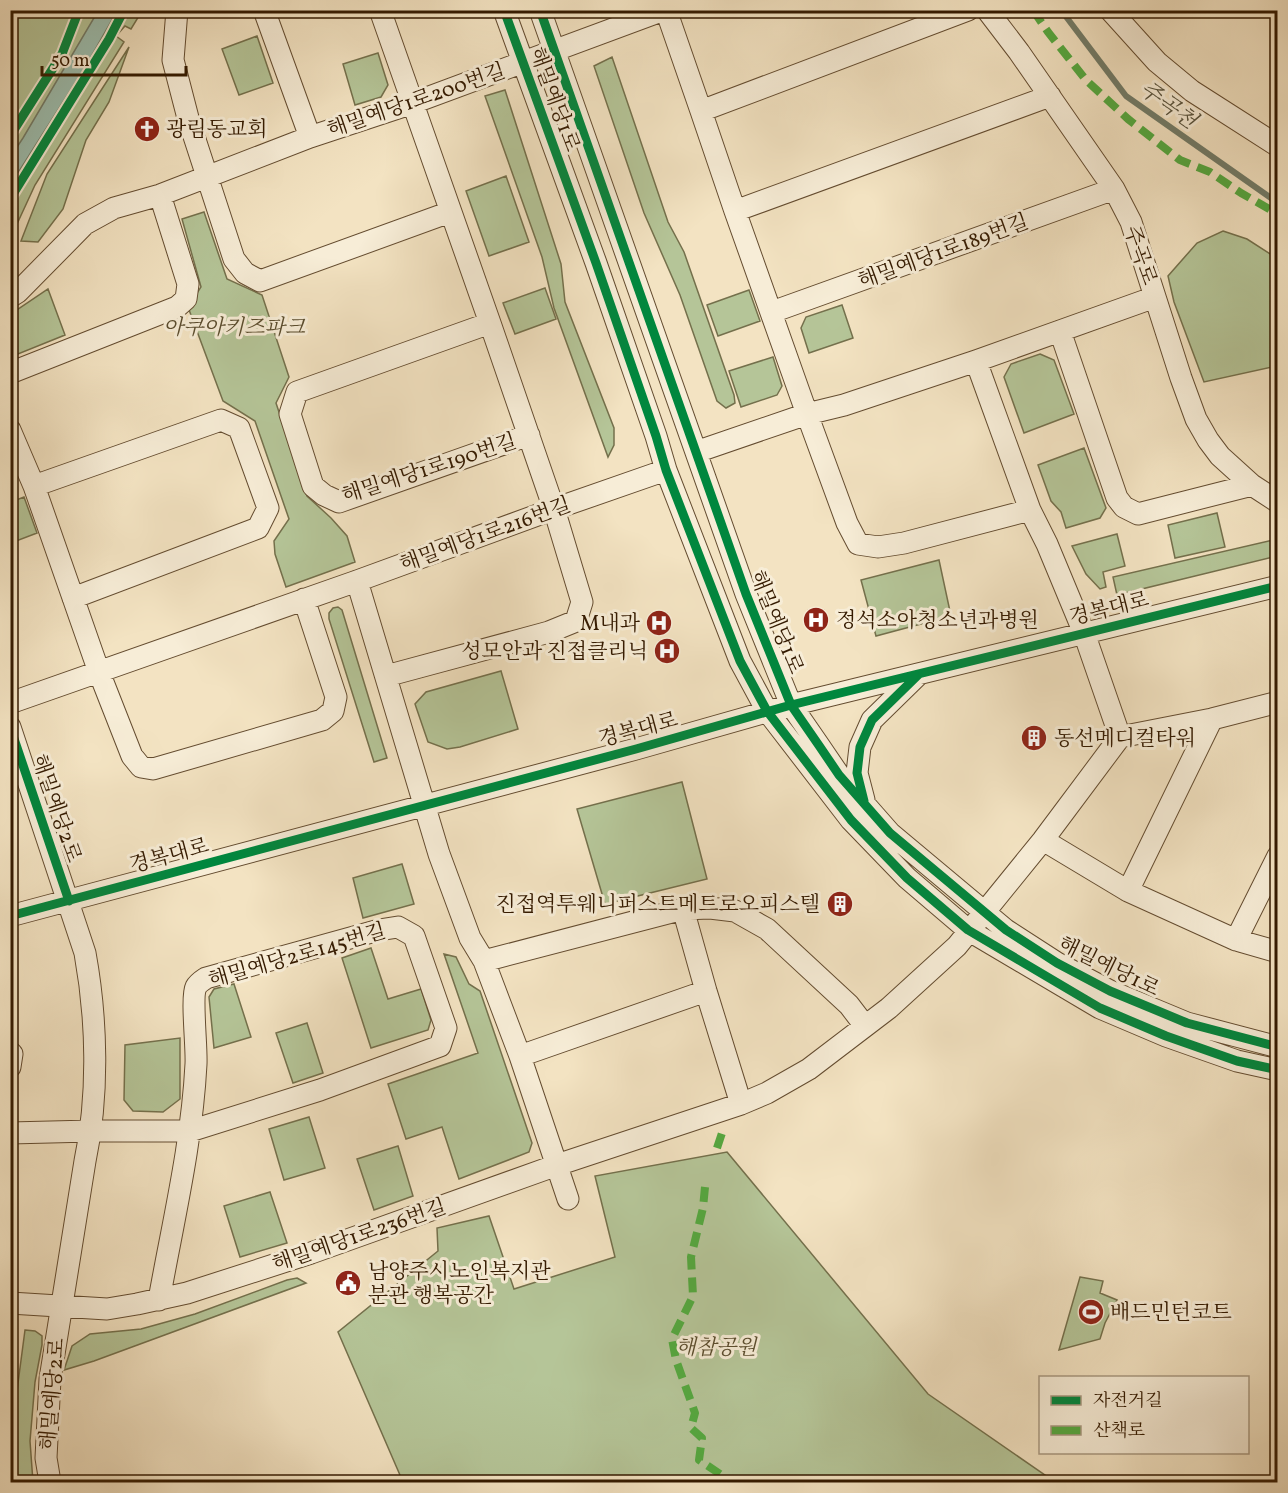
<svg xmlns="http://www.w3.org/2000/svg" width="1288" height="1493" font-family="Vollkorn,'Noto Serif KR',serif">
  <rect width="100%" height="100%" fill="#f3e3c2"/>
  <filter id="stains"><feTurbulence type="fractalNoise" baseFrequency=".00333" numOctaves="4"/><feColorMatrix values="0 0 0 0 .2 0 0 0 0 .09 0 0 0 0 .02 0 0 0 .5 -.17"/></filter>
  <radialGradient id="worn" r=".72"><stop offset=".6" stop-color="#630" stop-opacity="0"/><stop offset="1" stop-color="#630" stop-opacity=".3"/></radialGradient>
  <path fill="#b5c598" stroke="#74704c" stroke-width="1.5" d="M11,11h131l-11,18 -6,-3 -9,10 8,6 -89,143 -24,52z
    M257,36l16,47 -34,12 -17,-46z
    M129,47l-20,55 -23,38 -23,69 -25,33 -17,-1 26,-67z
    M378,53l10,32 -7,12 -26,8 -12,-41z
    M612,57l56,165 16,30 50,143 1,8 -9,5 -9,-7 -37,-106 -36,-82 -50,-147z
    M505,90l56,174 4,38 49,126v17l-6,12 -54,-149 -12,-51 -57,-161z
    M506,176l23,66 -40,14 -23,-65z
    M204,212l23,67 35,16 27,82 -13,26 31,93 24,22 16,18 8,26 -69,25 -11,-33 -1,-13 15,-22 -34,-98 -32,-20 -35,-94 13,-20 -19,-68z
    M1223,231l24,8 28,18 3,8 -1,101 -73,16 -30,-80 -6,-26 29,-33z
    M545,288l11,31 -41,15 -12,-31z
    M48,289l17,46 -47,19 -7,-3v-37z
    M749,290l11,31 -42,15 -11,-31z
    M842,305l11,33 -44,15 -8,-25 5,-11z
    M1040,354l14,6 20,54 -50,19 -20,-56 7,-13z
    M773,357l9,29 -5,9 -36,12 -12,-36z
    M1084,448l22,60 -6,10 -34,10 -5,-16 -10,-11 -13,-36z
    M24,497l13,36 -26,10v-41z
    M1217,513l8,34 -50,11 -7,-33z
    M1117,534l8,32 -22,6 3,15 -6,2 -14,-15 -14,-28z
    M1277,539v17l-160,39 -4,-18z
    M939,560l12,56 -75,20 -15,-56z
    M338,607l4,3 45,148 -13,4 -45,-143v-6l4,-5z
    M501,671l17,58 -58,18 -13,2 -19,-7 -13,-38 11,-12z
    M682,782l25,97 -102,25 -28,-95z
    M402,864l12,40 -51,14 -10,-40z
    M371,948l17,51 33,-10 10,31 -3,10 -57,18 -29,-90z
    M444,954l12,3 13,27 11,7 52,152 -3,9 -70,27 -17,-52 -36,12 -18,-55 90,-31z
    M234,984l17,53 -37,11 -5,-51 5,-8z
    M307,1023l16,50 -30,10 -17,-50z
    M180,1038v61l-17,13 -30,-1 -9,-11 1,-55z
    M309,1117l16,51 -41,12 -15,-51z
    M398,1146l15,50 -39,14 -17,-51z
    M727,1152l201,242 127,88h-652l-65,-150 100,-81 -1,-23 52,-12 25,73 101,-32 -20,-81z
    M270,1192l17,51 -47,14 -16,-51z
    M1080,1277l23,4 -3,12 17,7 -12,23 -5,16 -41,11z
    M297,1278l9,5 -212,78 -30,9 8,-24 18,-12 51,-5 54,-15 92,-34z
    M25,1330l10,1 7,5v9l-7,37 -5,59 3,41h-18l-2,-61z"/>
  <path fill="#9cbeaf" stroke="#727c69" stroke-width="1.5" d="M98,11h19l-33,58 -73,115v-28l12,-18z"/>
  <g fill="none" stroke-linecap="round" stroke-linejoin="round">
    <path stroke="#727c69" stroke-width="6" d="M1061,10l65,86 152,107"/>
    <g stroke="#644c30" stroke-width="23">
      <path id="minor" d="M177,10l-4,50 15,58 46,141 11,14 15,8 190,-69
        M264,10l46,127
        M380,10l110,313 64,186 28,93 -6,19 -27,11 -163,44
        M504,10l92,253 60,173 10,34 74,191 27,50 84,109 56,58 61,52 132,78 66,28 71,25 41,9
        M540,10l206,584 45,111 29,42 19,28 51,58 116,97 51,33 53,28 77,32 91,24
        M666,10l35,101 34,100 72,203 40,109 11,21 20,3 26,-4 126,-33
        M987,10l32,42 95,137 17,33 50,156 15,41 12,21 12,16 32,29 26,17
        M1110,10l47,52 35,29 86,55
        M701,111l267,-101
        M735,211l315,-115
        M10,297l8,-5 67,-68 29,-16 46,-13 150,-58 103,-34 251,-93
        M772,312l342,-123
        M490,323l-193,69 -7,22 23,72 11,9 15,7 190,-67
        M1060,331l57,167 7,9 14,7 114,-29
        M976,361l54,149 17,34 37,89 36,104
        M10,373l167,-66 9,-8 2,-15 -28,-89
        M10,430l24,56 65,186 33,84 9,11 12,2 169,-49 11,-9 3,-14 -32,-98
        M696,452l111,-38 37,-9 132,-44 179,-64
        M34,486l187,-66 18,8 29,80 -10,20 -185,70
        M357,581l82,273 31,84 14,23 36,95 48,143
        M10,703l347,-122 197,-72 112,-39
        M10,727l75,226c12,66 14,142 0,208l-35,218 -4,79 4,24
        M864,800l-7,-27 3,-26 12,-27 46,-45
        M1043,840l85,51 108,49 42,12
        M1128,891l84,-172
        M683,909l23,82 35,113
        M10,916l626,-167 155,-44 487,-119
        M1236,940l42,-84
        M484,961l199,-52 27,-1 25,3 32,18 82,76 16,21
        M10,1052l2,2 -2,13
        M520,1056l186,-65
        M10,1133l81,-2h99l130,-41 120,-44 6,-18 -32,-92 -16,-9 -19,3 -173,48c-3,2 -8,5 -10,9 -5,10 1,61 0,77 -4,79 -23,158 -37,236
        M10,1303l97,6 30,-5 50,-11 124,-40 246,-88 184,-61 26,-11 42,-24 80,-61 68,-62 86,-106 77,-103 92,-18 66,-17"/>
    </g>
    <use href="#minor" stroke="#f7edd7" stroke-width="21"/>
    <path stroke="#54a940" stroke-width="8" stroke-dasharray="15 8" stroke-linecap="butt" d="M1033,10l15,22 38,48 42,39 52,41 30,12 31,21 37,21
      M717,1148l6,-18
      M705,1187l-2,21 -12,49 2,39 -21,43 4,21 19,53 -4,15 11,10 -3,22 27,18 -1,4"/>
    <g stroke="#f7edd7" stroke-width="13">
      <path id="cycleway" d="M504,10l92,253 60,173 10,34 74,191 27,50 84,109 56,58 61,52 132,78 66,28 71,25 41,9
        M540,10l206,584 45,111 29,42 19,28 51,58 116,97 51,33 53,28 77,32 91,24
        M10,136l52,-82 17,-44
        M10,199l99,-160 15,-29
        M10,727l59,174
        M864,801l-7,-28 3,-26 12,-27 47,-46
        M10,916l626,-167 155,-44 487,-119"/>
    </g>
    <use href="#cycleway" stroke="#00873e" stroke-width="9"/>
  </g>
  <defs>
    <g id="church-disc" transform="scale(1.35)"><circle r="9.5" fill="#8f2418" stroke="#f7edd7"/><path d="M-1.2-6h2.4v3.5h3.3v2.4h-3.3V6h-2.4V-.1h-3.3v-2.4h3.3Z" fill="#fff"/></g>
    <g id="hospital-disc" transform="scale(1.35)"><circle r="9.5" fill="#8f2418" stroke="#f7edd7"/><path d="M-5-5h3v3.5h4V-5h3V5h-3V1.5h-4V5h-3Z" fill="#fff"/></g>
    <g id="building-disc" transform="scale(1.35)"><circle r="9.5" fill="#8f2418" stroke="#f7edd7"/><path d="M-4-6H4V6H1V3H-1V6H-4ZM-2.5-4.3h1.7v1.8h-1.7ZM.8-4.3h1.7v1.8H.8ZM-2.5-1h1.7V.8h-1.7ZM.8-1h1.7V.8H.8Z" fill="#fff"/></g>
    <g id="civic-disc" transform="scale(1.35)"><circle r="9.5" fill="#8f2418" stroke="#f7edd7"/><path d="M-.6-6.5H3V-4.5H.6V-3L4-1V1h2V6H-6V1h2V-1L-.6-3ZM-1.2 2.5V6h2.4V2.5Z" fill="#fff"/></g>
    <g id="stadium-disc" transform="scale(1.35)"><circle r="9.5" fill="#8f2418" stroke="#f7edd7"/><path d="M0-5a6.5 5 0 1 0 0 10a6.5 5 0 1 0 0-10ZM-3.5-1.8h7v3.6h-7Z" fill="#fff"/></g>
  </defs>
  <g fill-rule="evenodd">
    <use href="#church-disc" x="147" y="129"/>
    <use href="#hospital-disc" x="816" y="620"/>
    <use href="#hospital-disc" x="659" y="623"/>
    <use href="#hospital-disc" x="667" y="651"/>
    <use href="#building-disc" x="1034" y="738"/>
    <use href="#building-disc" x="840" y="904"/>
    <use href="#civic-disc" x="348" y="1283"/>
    <use href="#stadium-disc" x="1091" y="1312"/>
  </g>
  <g text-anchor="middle" stroke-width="6" stroke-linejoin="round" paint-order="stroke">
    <g font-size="21" fill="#341a00" stroke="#f7edd7">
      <text transform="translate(555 99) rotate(70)" y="7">해밀예당1로</text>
      <text transform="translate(416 100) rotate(-19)" y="7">해밀예당1로200번길</text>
      <text transform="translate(943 251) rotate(-20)" y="7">해밀예당1로189번길</text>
      <text transform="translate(1141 255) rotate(71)" y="7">주곡로</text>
      <text transform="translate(429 468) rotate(-18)" y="7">해밀예당1로190번길</text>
      <text transform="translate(485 534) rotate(-20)" y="7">해밀예당1로216번길</text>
      <text transform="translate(1109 608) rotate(-14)" y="7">경복대로</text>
      <text transform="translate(777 622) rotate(68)" y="7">해밀예당1로</text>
      <text transform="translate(638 729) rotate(-15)" y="7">경복대로</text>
      <text transform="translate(57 808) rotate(71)" y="7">해밀예당2로</text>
      <text transform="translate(169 855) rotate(-15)" y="7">경복대로</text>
      <text transform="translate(297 955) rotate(-16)" y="7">해밀예당2로145번길</text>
      <text transform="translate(1109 966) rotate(26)" y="7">해밀예당1로</text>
      <text transform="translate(359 1235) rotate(-19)" y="7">해밀예당1로236번길</text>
      <text transform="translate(52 1394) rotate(-85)" y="7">해밀예당2로</text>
    </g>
    <g font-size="21" fill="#341a00" stroke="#f7edd7" text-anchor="start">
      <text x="166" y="136">광림동교회</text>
      <text x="836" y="627">정석소아청소년과병원</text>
      <text x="640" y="630" text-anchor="end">M내과</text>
      <text x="648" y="658" text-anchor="end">성모안과 진접클리닉</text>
      <text x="1054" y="745">동선메디컬타워</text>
      <text x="820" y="911" text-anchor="end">진접역투웨니퍼스트메트로오피스텔</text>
      <text x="368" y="1278">남양주시노인복지관<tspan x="368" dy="24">분관 행복공간</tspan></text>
      <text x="1110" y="1319">배드민턴코트</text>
    </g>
    <g font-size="21" font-style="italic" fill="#5b4d2e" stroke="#f7edd7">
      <text x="234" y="334">아쿠아키즈파크</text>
      <text x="716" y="1354">해참공원</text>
    </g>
    <g font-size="22" font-style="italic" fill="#58533d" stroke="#f7edd7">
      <text transform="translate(1169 104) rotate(36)" y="8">주곡천</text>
    </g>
  </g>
  <rect width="1288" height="1493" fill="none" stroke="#f3e3c2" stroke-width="36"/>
  <rect x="12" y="12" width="1264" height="1469" fill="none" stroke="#341a00" stroke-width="3"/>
  <rect x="18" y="18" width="1252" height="1457" fill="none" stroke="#341a00" stroke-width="1.5"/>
  <rect x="1039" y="1376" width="210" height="78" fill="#f7edd7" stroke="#a99981" stroke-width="1.5"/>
  <rect x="1051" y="1396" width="30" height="9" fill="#00873e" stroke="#a99981" stroke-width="1.5"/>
  <text x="1093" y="1406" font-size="18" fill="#341a00">자전거길</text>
  <rect x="1051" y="1426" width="30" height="9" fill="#54a940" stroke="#a99981" stroke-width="1.5"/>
  <text x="1093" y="1436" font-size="18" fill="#341a00">산책로</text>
  <path d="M42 66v9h144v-9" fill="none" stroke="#341a00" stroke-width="3"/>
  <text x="51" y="66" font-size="18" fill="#341a00" stroke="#f7edd7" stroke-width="4.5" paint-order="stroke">50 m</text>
  <rect width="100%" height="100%" filter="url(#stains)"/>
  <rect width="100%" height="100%" fill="url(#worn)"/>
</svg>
